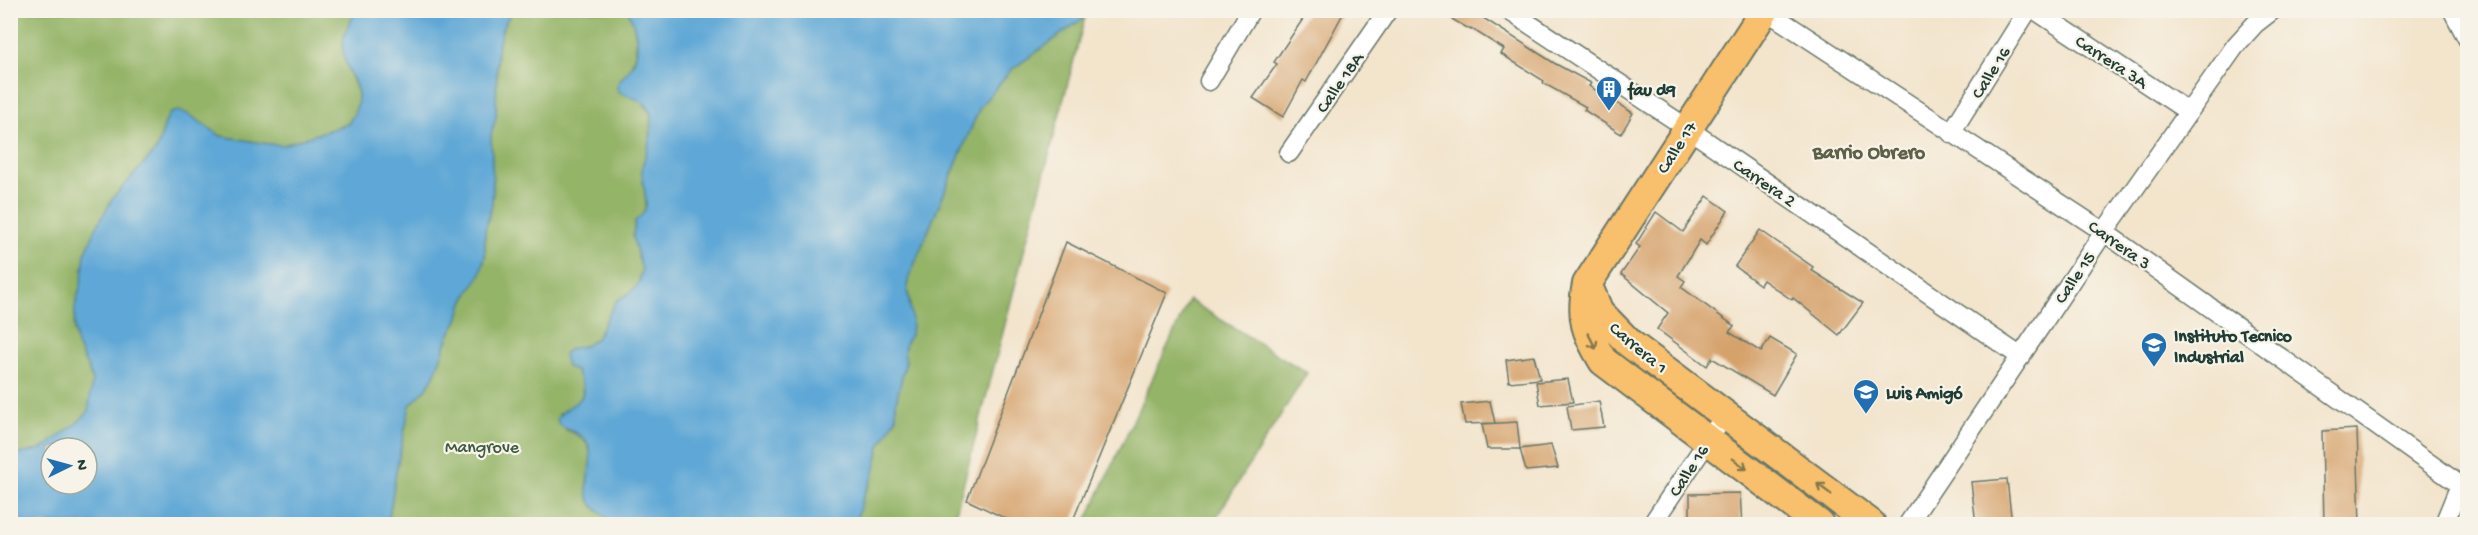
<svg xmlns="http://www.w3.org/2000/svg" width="2478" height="535" font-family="'Gochi Hand',sans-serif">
  <rect width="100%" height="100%" fill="#f7f3e8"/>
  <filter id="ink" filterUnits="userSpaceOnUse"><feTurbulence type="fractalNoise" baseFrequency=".0167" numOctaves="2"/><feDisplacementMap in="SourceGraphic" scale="12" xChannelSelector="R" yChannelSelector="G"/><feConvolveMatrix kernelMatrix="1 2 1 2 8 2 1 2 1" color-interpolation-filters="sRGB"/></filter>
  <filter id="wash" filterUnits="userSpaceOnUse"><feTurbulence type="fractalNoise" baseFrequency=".008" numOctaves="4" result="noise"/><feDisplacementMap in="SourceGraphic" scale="24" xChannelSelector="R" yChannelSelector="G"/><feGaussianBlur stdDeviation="1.35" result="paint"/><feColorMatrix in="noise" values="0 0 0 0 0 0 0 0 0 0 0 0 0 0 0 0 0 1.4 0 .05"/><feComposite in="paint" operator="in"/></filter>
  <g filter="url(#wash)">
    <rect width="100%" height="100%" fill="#f3e4cc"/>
    <path fill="#94b468" stroke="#5a784e" stroke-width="1.5" d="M511,10l117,1c16,33 6,51 -10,80l25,11 8,13 -3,34 -6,18 4,38 -3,9 -8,7 -2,17 9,32 -4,15 -10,9 -12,7 -20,38 -12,7 -15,3c5,14 22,42 8,55 -5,4 -12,7 -18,10l7,16c20,7 28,17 24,39 -1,5 -3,10 -3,14 0,19 16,32 29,41h-228l9,-58 13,-61 16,-16 8,-13 15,-41 9,-15 5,-18 17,-27 5,-19v-26l7,-26 1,-17 -2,-52 5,-19 1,-66 5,-20z
      M10,11h346c-4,8 -12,37 -11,46 5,32 26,33 3,67l-65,21 -15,-1 -47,-8 -33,-22 -21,4 -10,31 -44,49 -28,56 -3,25v78l7,13 3,12 -4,30 -11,11 -35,26 -31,7z
      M1085,17l-132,507h-98l9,-30 6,-9 10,-39 16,-28v-16l10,-41 -2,-9 2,-10 5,-7 -1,-32 -3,-15 2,-11 71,-170 31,-37z
      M1189,300l118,73 -95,151h-127z"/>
    <path fill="#5ea7d6" stroke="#3e7285" stroke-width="1.5" fill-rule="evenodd" d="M356,11h155l-9,19 -5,20 -1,66 -5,19 2,52 -1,17 -7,26v26l-5,19 -17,27 -5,18 -9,15 -15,41 -8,13 -16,16 -13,61 -9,58h-377v-68l31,-7 35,-26 11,-11 4,-30 -3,-12 -12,-25 -3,-14 1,-24 7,-28 3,-25 13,-30 15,-26 44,-49 10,-31 3,-5 8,-2 10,3 33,22 47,8 15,1 65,-21c27,-39 -9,-48 -5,-83 2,-12 8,-20 13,-30zM51,448h36v36h-36z
      M628,11h457v6l-74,53 -31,37 -71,170 -2,11 5,33 -1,14 -5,7 -2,10 2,9 -10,41v16l-16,28 -7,31 -9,17 -9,30h-239c-9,-6 -19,-12 -25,-21 -13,-22 13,-50 -11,-68 -6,-4 -15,-6 -21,-10l-2,-6c11,-20 39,-12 19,-48l-9,-4 -3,-13 5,-5 15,-3 12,-7 20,-38 12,-7 10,-9 4,-15 -9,-32 2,-17c5,-4 10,-8 11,-15 1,-12 -5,-24 -4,-37 3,-19 18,-45 5,-63 -6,-8 -21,-9 -29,-15l-1,-4c2,-9 10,-13 14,-20 11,-16 5,-40 -3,-56z"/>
    <g id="blocks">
      <path fill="#d6a26c" d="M1309,10h36l-39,72 -3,-2 -20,37 -30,-19 24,-34 -3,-2z
        M1436,10h48l-4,6 74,47 37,20 -2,3 44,27 -12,21 -37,-24 2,-3 -43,-24 1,-2 -43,-27 3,-5 -32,-20 -1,1z
        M1707,196l21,15 -22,34 -6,-5 -22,36 7,5 -4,6 53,39 -5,6 32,20 9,-14 27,16 -24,41 -61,-37 -5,8 -50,-37 11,-16 -47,-39 19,-27 -4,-3 20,-32 27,20z
        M1760,230l53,37 -2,3 52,33 -24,32 -46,-37 -1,2 -29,-20 -3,5 -25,-19z
        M1066,242l101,51 -96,232h-52l-52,-25z
        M1534,356l6,23 -31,3 -3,-22z
        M1568,379l5,23 -33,3 -4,-23z
        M1490,401l5,22 -30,1 -4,-20z
        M1599,401l5,26 -33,3 -4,-24z
        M1517,422l3,27h-33l-5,-25z
        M2357,429l3,96h-36l-2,-94z
        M1551,445l7,23 -32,3 -6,-22z
        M2007,479l5,46h-36l-5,-43z
        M1740,493l2,32h-52v-31z"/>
    </g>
  </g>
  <g filter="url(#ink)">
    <use href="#blocks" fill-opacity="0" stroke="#697769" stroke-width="1.5"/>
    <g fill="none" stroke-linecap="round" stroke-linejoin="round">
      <g stroke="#697769" stroke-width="21">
        <path id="minor" d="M1508,10l179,118 334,229
          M1765,10l339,222 356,253 8,3
          M2035,10l154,102
          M1209,81l42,-71
          M1951,133l77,-123
          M1289,153l99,-143
          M1652,524l73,-109
          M1908,524l196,-292 132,-187 19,-21 18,-14
          M2444,524l16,-39"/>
      </g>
      <g stroke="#697769" stroke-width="24">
        <path id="tertiary" d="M2454,10l14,27"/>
      </g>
      <g stroke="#697769" stroke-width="32">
        <path id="trunk" d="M1765,10l-178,274c-7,34 -1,49 16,77l216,163
          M1587,284l12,28 30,31 242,181"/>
      </g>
      <use href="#minor" stroke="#fff" stroke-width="18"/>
      <use href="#tertiary" stroke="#fff" stroke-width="21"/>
      <use href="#trunk" stroke="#f8bf6c" stroke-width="28"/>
    </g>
    <defs><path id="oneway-shaft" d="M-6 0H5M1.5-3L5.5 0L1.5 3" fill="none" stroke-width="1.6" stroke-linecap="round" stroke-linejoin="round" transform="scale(1.5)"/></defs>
    <g stroke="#81784d">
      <use href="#oneway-shaft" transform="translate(1592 341) rotate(63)"/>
      <use href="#oneway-shaft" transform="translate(1740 464) rotate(37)"/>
      <use href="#oneway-shaft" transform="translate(1824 489) rotate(-143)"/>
    </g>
  </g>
  <defs>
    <g id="building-pin" transform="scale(1.35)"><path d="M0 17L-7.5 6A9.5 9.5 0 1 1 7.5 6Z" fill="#1f6fb2" stroke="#f7f3e8"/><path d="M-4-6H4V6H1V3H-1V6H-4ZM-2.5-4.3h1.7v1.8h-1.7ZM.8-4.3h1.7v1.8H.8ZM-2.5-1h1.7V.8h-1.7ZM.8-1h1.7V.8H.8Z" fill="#fff"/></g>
    <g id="school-pin" transform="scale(1.35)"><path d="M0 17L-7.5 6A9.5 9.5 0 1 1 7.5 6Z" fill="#1f6fb2" stroke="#f7f3e8"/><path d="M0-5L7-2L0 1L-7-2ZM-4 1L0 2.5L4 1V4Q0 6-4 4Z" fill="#fff"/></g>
  </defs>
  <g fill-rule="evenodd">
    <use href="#building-pin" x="1609" y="89"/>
    <use href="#school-pin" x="2154" y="345"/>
    <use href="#school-pin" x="1866" y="392"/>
  </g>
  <g text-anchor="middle" stroke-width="4.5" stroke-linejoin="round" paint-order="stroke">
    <g font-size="18" fill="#1f3d34" stroke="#f7f3e8">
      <text transform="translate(2112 61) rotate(33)" y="6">Carrera 3A</text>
      <text transform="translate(1990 72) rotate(-58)" y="6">Calle 16</text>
      <text transform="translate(1339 82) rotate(-55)" y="6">Calle 18A</text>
      <text transform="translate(1676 147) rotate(-57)" y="6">Calle 17</text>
      <text transform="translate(1765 182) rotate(34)" y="6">Carrera 2</text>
      <text transform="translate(2120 244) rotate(35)" y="6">Carrera 3</text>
      <text transform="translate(2074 277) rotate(-56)" y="6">Calle 15</text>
      <text transform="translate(1639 347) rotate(40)" y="6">Carrera 1</text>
      <text transform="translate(1688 470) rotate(-57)" y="6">Calle 16</text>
    </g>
    <g font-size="18" font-weight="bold" fill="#1f3d34" stroke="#f7f3e8" text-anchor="start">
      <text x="1628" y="95">fau d9</text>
      <text x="2174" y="341">Instituto Tecnico<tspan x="2174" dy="21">Industrial</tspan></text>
      <text x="1886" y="398">Luis Amigó</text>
    </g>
    <g font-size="18" fill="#3e5b41" stroke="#f7f3e8">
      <text x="482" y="452">Mangrove</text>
    </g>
    <g font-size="20" font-weight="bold" fill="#5f6048" stroke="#f7f3e8">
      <text x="1869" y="158">Barrio Obrero</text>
    </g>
  </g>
  <rect width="2478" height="535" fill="none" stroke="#f7f3e8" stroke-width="36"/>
  <g transform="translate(69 466) rotate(85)"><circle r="28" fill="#f7f3e8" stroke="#a1aaa0" stroke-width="1.5"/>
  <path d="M0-4.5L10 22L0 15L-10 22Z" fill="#1f6fb2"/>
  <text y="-9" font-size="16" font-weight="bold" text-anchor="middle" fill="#1f3d34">N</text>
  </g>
</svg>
